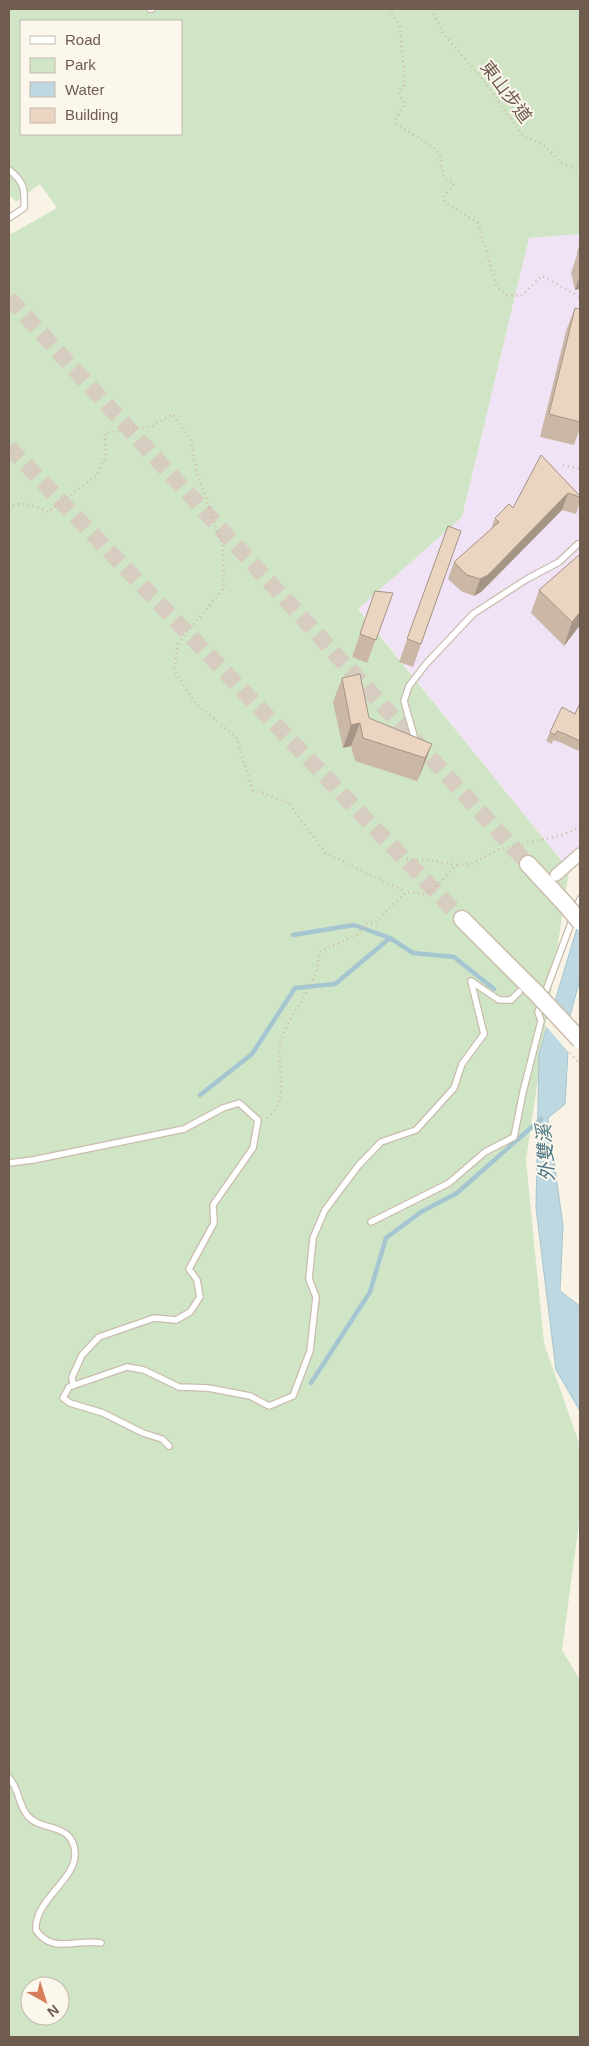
<svg xmlns="http://www.w3.org/2000/svg" width="589" height="2046" font-family="Helvetica,'Noto Sans TC',sans-serif">
  <rect width="100%" height="100%" fill="#f9f3e6"/>
  <path fill="#f0e3f5" d="M580,234v624l-11,12 -211,-262 104,-91 67,-279z"/>
  <path fill="#d0e5c6" fill-rule="evenodd" d="M9,9h571v225l-51,4 -67,279 -104,92 211,261 -43,290 18,183 36,103v70l-18,134 18,30v357h-571v-1802l48,-27 -17,-24 -24,18 -7,-8zM21,21h160v113h-160zM30,1986h30v30h-30z"/>
  <path fill="#bdd8e0" stroke="#a5c6d1" d="M580,918v61l-10,37 -5,88 -17,14 15,108 -3,65 20,15v105l-24,-41 -20,-162 3,-154z"/>
  <path fill="#f9f3e6" d="M552,1001l20,18 -2,35 -25,-29z"/>
  <g fill="none" stroke-linecap="round" stroke-linejoin="round">
    <path stroke="#a5c6d1" stroke-width="4.5" d="M293,935l61,-10 36,13
      M200,1095l52,-41 43,-66 40,-4 55,-46 23,15 41,4 40,32
      M311,1383l59,-91 16,-54 35,-26 36,-19 84,-74"/>
    <path stroke="#d6cdc0" stroke-width="16" stroke-dasharray="16 8" stroke-linecap="butt" d="M9,298l519,566
      M9,447l453,472"/>
    <g stroke="#c9bcae" stroke-width="8">
      <path id="lane" d="M150,9h2
        M9,170c15,11 16,19 15,38l-15,10
        M416,743l-12,-42 5,-15 17,-22 47,-50 54,-35 32,-17 19,-18
        M9,1163l24,-3 151,-31 39,-21 16,-5 19,17 -5,28 -40,57 1,18 -25,46 8,11 3,17 -10,15 -14,8 -22,-2 -55,19 -17,18 -10,22 1,9
        M371,1222l78,-39 36,-31 29,-15 9,-45 18,-71 -3,-9 42,-113
        M169,1446l-7,-7 -19,-6 -40,-20 -33,-10 -7,-5 6,-11 58,-20 17,3 35,17 29,1 42,8 19,10 24,-10 17,-45 6,-54 -7,-18 4,-41 12,-28 33,-44 23,-24 35,-12 38,-42 8,-24 22,-30 -13,-53 28,19h12l8,-8
        M9,1778c10,10 9,26 18,37 14,18 46,6 48,38 1,27 -41,47 -39,77 16,25 42,8 65,13"/>
    </g>
    <g stroke="#c9bcae" stroke-width="14">
      <path id="street" d="M556,875l24,-21"/>
    </g>
    <g stroke="#ccbcac" stroke-width="19">
      <path id="secondary" d="M528,864l38,41
        M462,919l75,75"/>
    </g>
    <path stroke="#d0b9a5" stroke-width="2.5" stroke-dasharray="1 4" stroke-linecap="butt" d="M389,9l11,18 5,57 -7,9 7,11 -10,16 2,4 37,24 6,7 4,23 10,6 -11,13 2,5 33,21 19,64 10,8 14,1 21,-20 38,21
      M432,9l11,24 41,48 39,55 22,10 16,17 19,7
      M563,465l17,4
      M9,509c13,-10 25,-3 39,3l49,-37 9,-18 -1,-24 48,-7 19,-12 19,26 6,33 26,74 1,41 -46,55 -4,27 21,33 41,34 17,53 36,13 36,50 81,39
      M407,859l23,1 27,5
      M570,1053l10,11
      M267,1118c25,-20 8,-51 14,-77 9,-32 38,-54 38,-89l39,-18 8,-10 9,-1 31,-31 18,2 8,-4 25,-25 14,-1 29,-15 62,-14 18,-8"/>
    <use href="#lane" stroke="#fff" stroke-width="5.5"/>
    <use href="#street" stroke="#fff" stroke-width="11"/>
    <use href="#secondary" stroke="#fff" stroke-width="16"/>
    <g stroke="#ccbcac" stroke-width="19" stroke-linecap="butt">
      <path id="secondary-bridge" d="M566,905l14,17
        M537,994l43,46"/>
    </g>
    <use href="#secondary-bridge" stroke="#fff" stroke-width="16"/>
  </g>
  <path fill="#cab7a6" d="M580,243v46l-5,1 -4,-17 6,-18v-3z
    M575,308l5,1v119l-6,17 -34,-8 26,-106z
    M541,455l39,41v6l-4,12 -14,-4 -81,82 -7,4 -13,-5 -13,-12 6,-17 37,-33 4,-11 18,-10z
    M448,526l13,5 -48,136 -14,-5z
    M539,590l41,35 -16,21 -33,-33z
    M375,591l18,2 -26,70 -15,-6z
    M342,678l27,40 63,26 -9,23 -6,14 -62,-20 -4,-15 -8,2 -10,-46z
    M580,703v44l-2,4 -16,-8 -9,-3 -1,4 -6,-3 4,-9 25,-18z"/>
  <path fill="#a49587" d="M580,276v13l-5,1z
    M568,493l-6,17 -81,82 -7,4 6,-17z
    M580,612v13l-16,21 8,-24z
    M360,723l-9,23 -8,2 8,-23z
    M432,744l-9,23 -6,14 8,-23z"/>
  <path fill="#ebd5c1" stroke="#a49587" d="M575,308l5,1v113l-31,-8z
    M541,455l39,41v1l-12,-4 -80,82 -8,4 -13,-4 -13,-13 45,-40 -4,-4 14,-14 4,4z
    M448,526l13,5 -40,113 -14,-5z
    M580,554v58l-8,10 -33,-32z
    M375,591l18,2 -17,47 -16,-6z
    M360,674l9,44 63,26 -7,14 -62,-20 -3,-15 -9,2 -9,-47z
    M580,703v38l-15,-7 -8,-3 -2,4 -5,-3 12,-25 13,7z"/>
  <g text-anchor="middle" stroke-width="4" stroke-linejoin="round" paint-order="stroke">
    <g font-size="18" fill="#6f5c4e" stroke="#fcf7ec">
      <text transform="translate(506 92) rotate(53)" y="6">東山步道</text>
    </g>
    <g font-size="19" font-style="italic" fill="#4e7886" stroke="#fcf7ec">
      <text transform="translate(545 1153) rotate(-94)" y="7">外雙溪</text>
    </g>
  </g>
  <rect width="589" height="2046" fill="none" stroke="#6f5c4e" stroke-width="20"/>
  <rect x="20" y="20" width="162" height="115" fill="#fcf7ec" stroke="#c4b9ad"/>
  <rect x="30" y="36" width="25" height="8" fill="#ffffff" stroke="#c4b9ad"/>
  <text x="65" y="45" font-size="15" fill="#6f5c4e">Road</text>
  <rect x="30" y="58" width="25" height="15" fill="#d0e5c6" stroke="#c4b9ad"/>
  <text x="65" y="70" font-size="15" fill="#6f5c4e">Park</text>
  <rect x="30" y="82" width="25" height="15" fill="#bdd8e0" stroke="#c4b9ad"/>
  <text x="65" y="95" font-size="15" fill="#6f5c4e">Water</text>
  <rect x="30" y="108" width="25" height="15" fill="#ebd5c1" stroke="#c4b9ad"/>
  <text x="65" y="120" font-size="15" fill="#6f5c4e">Building</text>
  <g transform="translate(45 2001) rotate(141)"><circle r="24" fill="#fcf7ec" stroke="#c4b9ad"/>
  <path d="M0-4L9 19L0 12L-9 19Z" fill="#d47f5a"/>
  <text y="-8" font-size="14" font-weight="bold" text-anchor="middle" fill="#6f5c4e">N</text>
  </g>
</svg>
